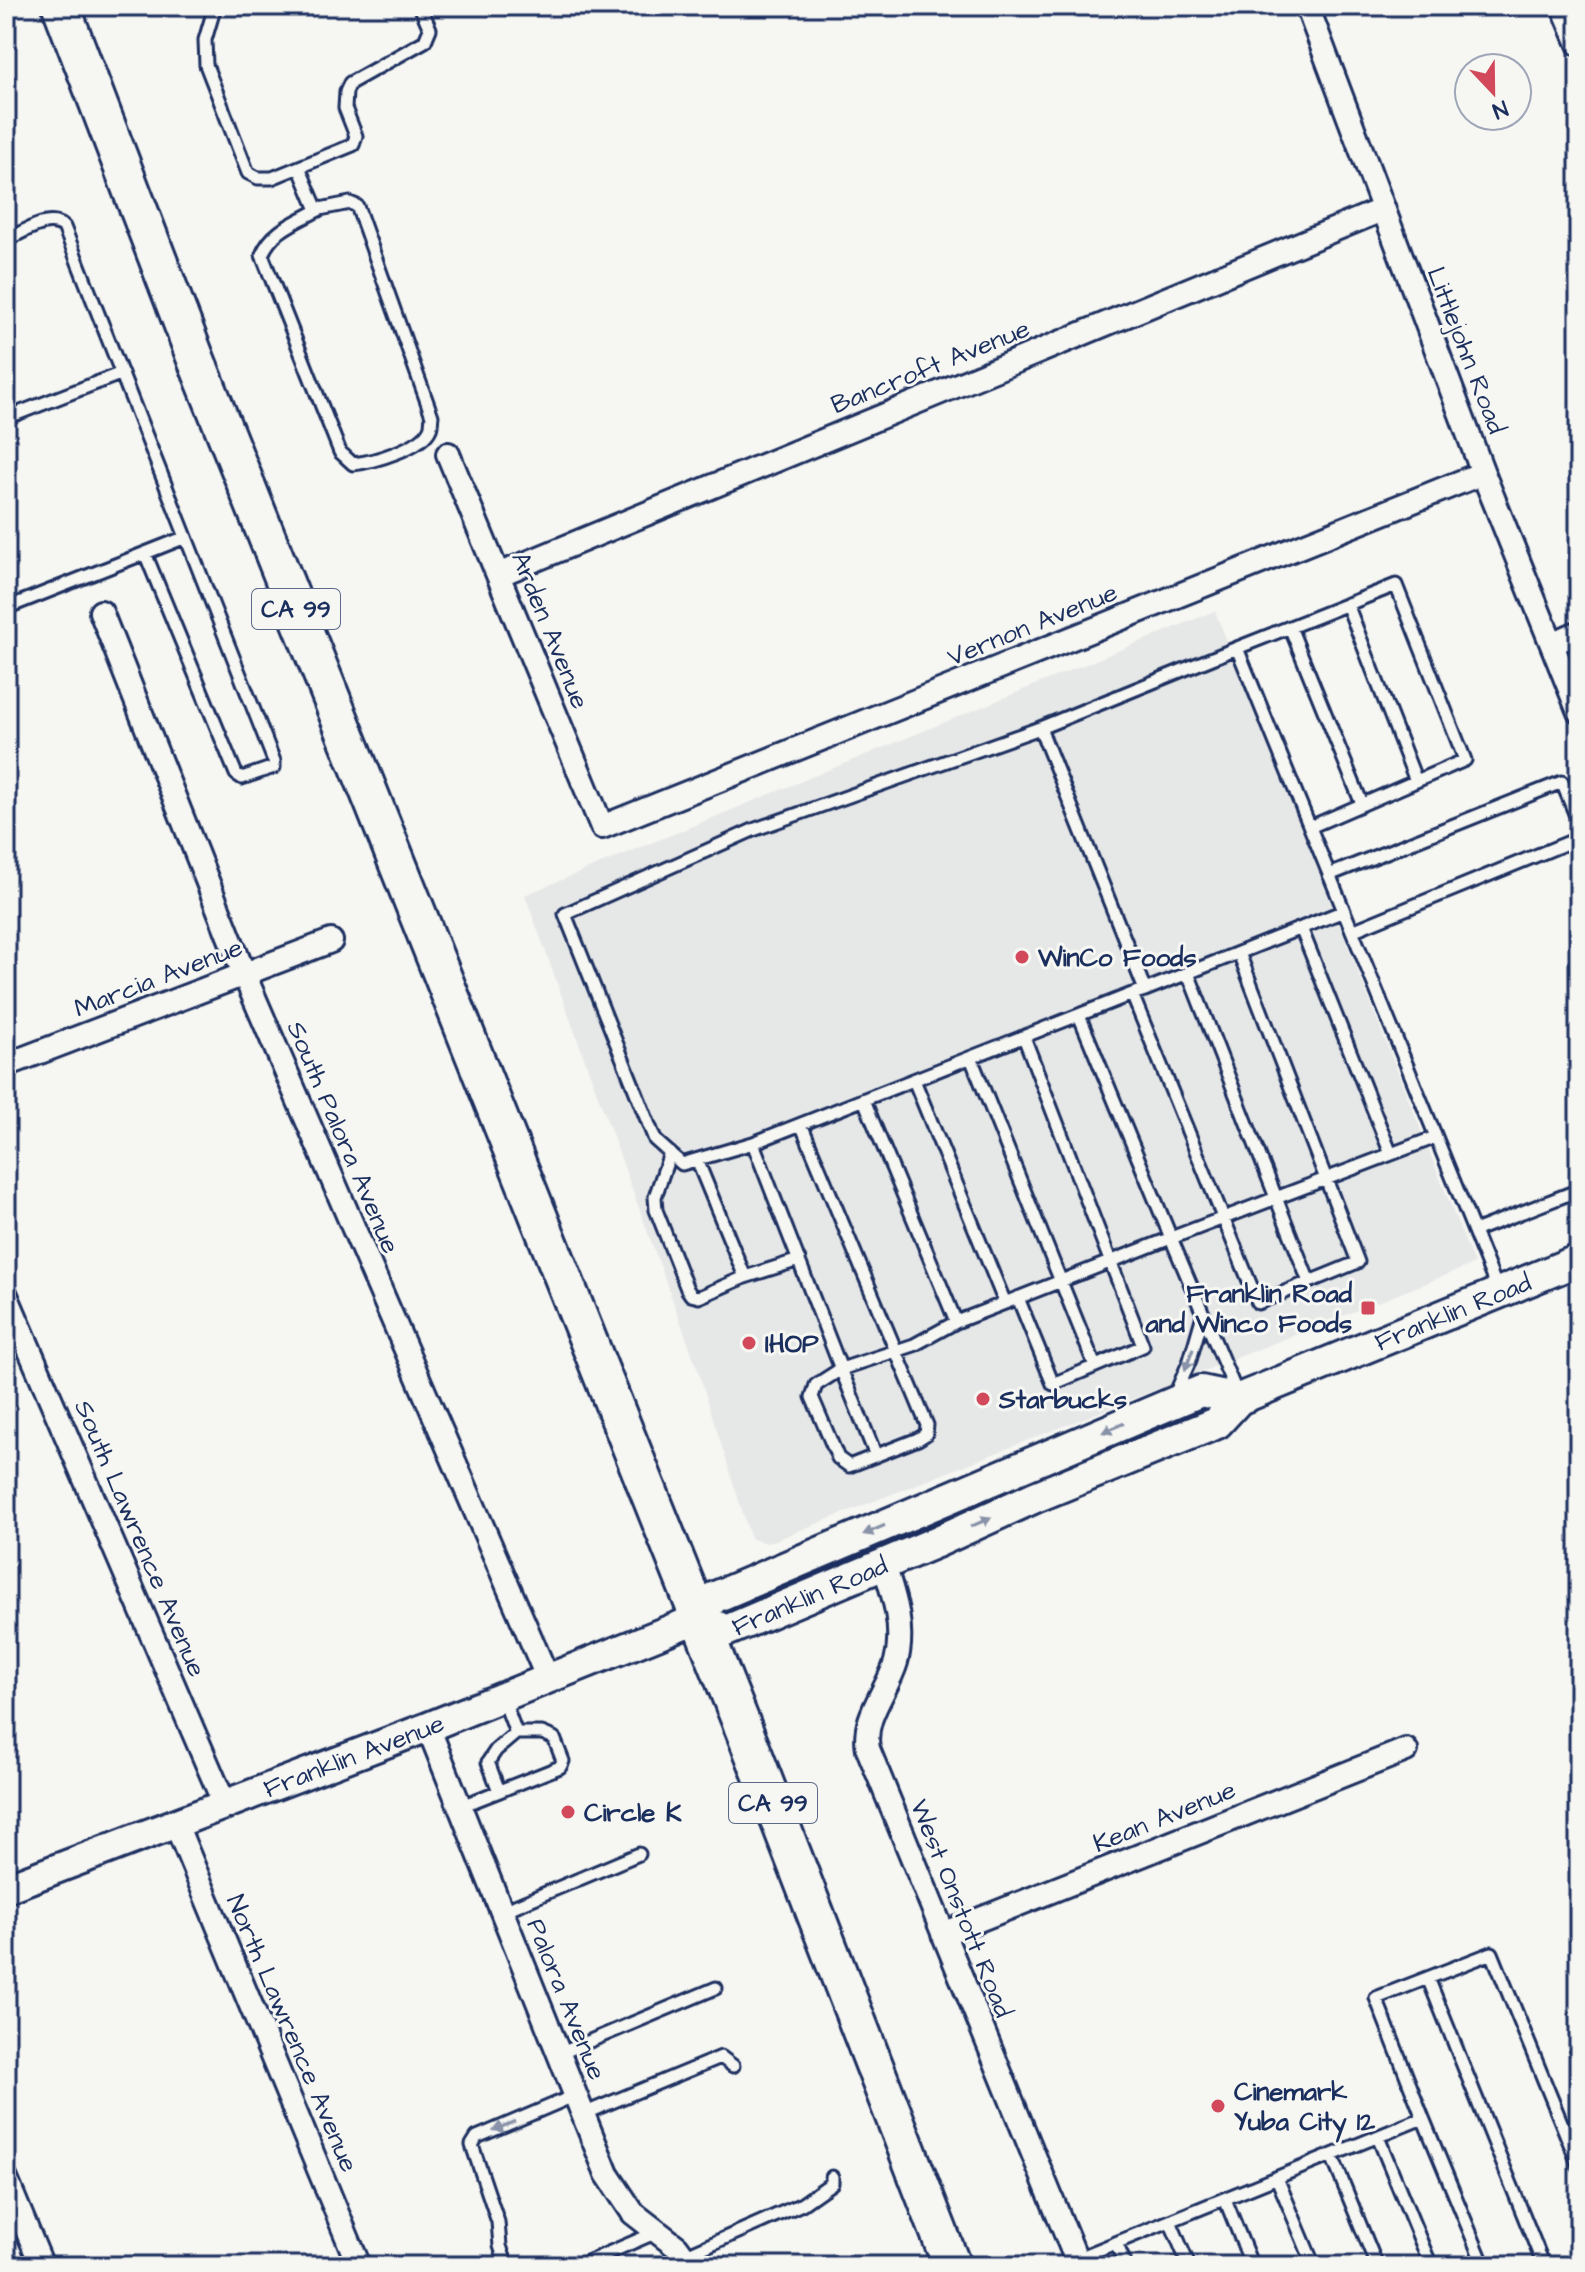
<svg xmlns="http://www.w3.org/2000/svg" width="1585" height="2272" font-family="'Architects Daughter',sans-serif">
  <rect width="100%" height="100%" fill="#f6f6f2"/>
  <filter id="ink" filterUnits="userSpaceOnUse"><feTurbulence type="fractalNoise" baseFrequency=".0125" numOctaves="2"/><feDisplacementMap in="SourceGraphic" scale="16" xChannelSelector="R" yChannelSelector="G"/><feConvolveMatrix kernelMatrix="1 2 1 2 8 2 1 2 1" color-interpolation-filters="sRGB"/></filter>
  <g filter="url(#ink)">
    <path fill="#e6e7e7" d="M1215,611l259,653 -706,279 -17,-4 -53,-169 -173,-475z"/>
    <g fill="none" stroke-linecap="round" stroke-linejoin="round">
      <g stroke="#1b2f5e" stroke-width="17">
        <path id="service" d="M215,6l-10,34 1,25 42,108 10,5h14l81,-33 3,-9 -11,-28 1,-16 4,-9 75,-42 5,-12 -10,-23
          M299,167l16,38 5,4 30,-6 7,3 75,210c-1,4 0,9 -2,13 -8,19 -58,33 -77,35l-13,-12 -78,-197c9,-25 37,-34 58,-46
          M6,240c16,-7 42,-26 58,-13l210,534v6l-32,11 -6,-4 -91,-221
          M6,418l116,-45
          M1347,604l69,177
          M6,608l180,-71
          M1290,627l72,177
          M1237,648l159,-63 69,175 -155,67
          M1040,728l197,-80 199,489
          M1329,875l233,-93 17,41
          M1301,928l90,226
          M1352,931l227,-93
          M1188,973l121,309
          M1145,990l199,-79
          M1079,1015l92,223 -215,84 -42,23 -73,24 -88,-226 -71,21 -27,-24 -90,-226 188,-84 287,-102 105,262 -13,4 126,309 100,-41 -119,-309
          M971,1058l124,308
          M914,1080l91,223
          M864,1100l92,222
          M801,1124l126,301 -1,9 -8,5 -69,27 -11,-8 -26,-61 4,-12 25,-16 35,87
          M753,1143l379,-149
          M670,1153l-15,44 1,13 31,79 4,6 8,2 46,-20
          M697,1160l48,117 54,-17
          M1474,1231l105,-41
          M1018,1298l35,86 90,-38 -119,-309
          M1237,1394l-66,-156 265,-101 62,154
          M1174,1397l16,-37 13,-45
          M499,1791l-11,-29 8,-12 20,-17
          M459,1807l101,-40 3,-6 -9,-23 -12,-5h-26l-13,-35
          M501,1912l138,-58
          M1428,1978l116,288
          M559,2054l157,-66
          M583,2114l138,-57 12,9
          M1423,2118l61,148
          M1378,2137l53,129
          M1332,2156l45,110
          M1277,2178l37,88
          M1225,2199l27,67
          M1170,2221l19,45
          M1116,2243l10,23
          M684,2256l118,-52 30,-21v-6
          M1076,2259l347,-141 -47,-120 116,-45 87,213
          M507,2266l-7,-20 -2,-24 -26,-77 5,-8 99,-42
          M578,2266l79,-34"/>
      </g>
      <g stroke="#1b2f5e" stroke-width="28">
        <path id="minor" d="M1307,6l176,467 96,239
          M1563,6l16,38
          M448,454l154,373 881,-354
          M498,575l886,-366
          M101,612l143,362 304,705
          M1552,644l27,-12
          M6,1065l325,-124
          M6,1295l218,508
          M884,1565c10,31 21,64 12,97 -9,30 -34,55 -28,87l211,517
          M428,1727l179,447 26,39 44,34 14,19
          M175,1822l184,444
          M943,1934l463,-184
          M6,2179l36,87"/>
      </g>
      <g stroke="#1b2f5e" stroke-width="34">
        <g id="tertiary">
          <path id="s1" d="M6,1888l422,-161 271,-109"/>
        </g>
      </g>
      <g stroke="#1b2f5e" stroke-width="36">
        <g id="secondary">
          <path id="s2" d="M1239,1399l-38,-8 -488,207 -14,20 27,13 208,-88 101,-46 182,-74 22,-24 340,-139"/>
        </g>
      </g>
      <g stroke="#1b2f5e" stroke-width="42">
        <path id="trunk" d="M61,6l136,356 555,1388 200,516"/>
      </g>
      <use href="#service" stroke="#f6f6f2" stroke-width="11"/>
      <use href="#minor" stroke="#f6f6f2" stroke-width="22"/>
      <use href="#tertiary" stroke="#f6f6f2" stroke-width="28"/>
      <use href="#secondary" stroke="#f6f6f2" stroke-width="30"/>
      <use href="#trunk" stroke="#f6f6f2" stroke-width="36"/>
    </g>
    <defs><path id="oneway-solid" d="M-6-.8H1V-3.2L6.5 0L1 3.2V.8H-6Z" transform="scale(2)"/></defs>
    <g fill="#8892a8">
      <use href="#oneway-solid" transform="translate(1189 1360) rotate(110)"/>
      <use href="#oneway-solid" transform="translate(1113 1428) rotate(157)"/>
      <use href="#oneway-solid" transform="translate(981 1522) rotate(-24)"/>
      <use href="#oneway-solid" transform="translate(874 1530) rotate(157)"/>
      <use href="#oneway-solid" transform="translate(504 2126) rotate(157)"/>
    </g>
  </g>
  <g fill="#d1495b" stroke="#f6f6f2" stroke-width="3">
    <circle cx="1022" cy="957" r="8"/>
    <rect x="1360" y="1300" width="16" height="16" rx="4"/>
    <circle cx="749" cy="1343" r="8"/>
    <circle cx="983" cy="1399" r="8"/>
    <circle cx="568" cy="1812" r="8"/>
    <circle cx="1218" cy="2106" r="8"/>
  </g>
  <g text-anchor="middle" stroke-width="6" stroke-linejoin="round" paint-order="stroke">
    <g fill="#f6f6f2" stroke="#5d6b8a" stroke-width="2">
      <rect x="252" y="589" width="88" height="40" rx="6"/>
      <rect x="729" y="1783" width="88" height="40" rx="6"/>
    </g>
    <g font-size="24" font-weight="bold" fill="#1b2f5e">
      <text x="296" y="617">CA 99</text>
      <text x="773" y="1811">CA 99</text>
    </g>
    <g font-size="26" fill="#1b2f5e" stroke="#f6f6f2">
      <text transform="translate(1467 350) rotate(69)" y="9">Littlejohn Road</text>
      <text transform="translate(930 366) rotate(-22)" y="9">Bancroft Avenue</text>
      <text transform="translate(1032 624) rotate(-22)" y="9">Vernon Avenue</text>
      <text transform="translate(551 630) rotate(68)" y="9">Arden Avenue</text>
      <text transform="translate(158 977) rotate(-21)" y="9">Marcia Avenue</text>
      <text transform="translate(344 1137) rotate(67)" y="9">South Palora Avenue</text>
      <text dy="9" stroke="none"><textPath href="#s2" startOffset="1420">Franklin Road</textPath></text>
      <text transform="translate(141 1538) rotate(67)" y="9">South Lawrence Avenue</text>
      <text dy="9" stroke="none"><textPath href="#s2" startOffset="714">Franklin Road</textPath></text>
      <text dy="9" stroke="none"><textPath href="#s1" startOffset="372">Franklin Avenue</textPath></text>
      <text transform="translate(1164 1816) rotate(-22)" y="9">Kean Avenue</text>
      <text transform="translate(962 1908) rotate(68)" y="9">West Onstott Road</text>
      <text transform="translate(567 1999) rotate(68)" y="9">Palora Avenue</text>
      <text transform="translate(293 2033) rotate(67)" y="9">North Lawrence Avenue</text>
    </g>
    <g font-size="26" font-weight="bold" fill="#1b2f5e" stroke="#f6f6f2" text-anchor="start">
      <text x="1038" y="966">WinCo Foods</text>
      <text x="1352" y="1302" text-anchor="end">Franklin Road<tspan x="1352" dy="30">and Winco Foods</tspan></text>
      <text x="765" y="1352">IHOP</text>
      <text x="999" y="1408">Starbucks</text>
      <text x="584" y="1821">Circle K</text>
      <text x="1234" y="2100">Cinemark<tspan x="1234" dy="30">Yuba City 12</tspan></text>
    </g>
  </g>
  <rect width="1585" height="2272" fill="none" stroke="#f6f6f2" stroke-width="32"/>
  <rect x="16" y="16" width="1553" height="2240" fill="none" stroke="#1b2f5e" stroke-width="3" filter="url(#ink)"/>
  <g transform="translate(1493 92) rotate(158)"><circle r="38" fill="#f6f6f2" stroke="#9ea6b7" stroke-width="2"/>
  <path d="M0-6L14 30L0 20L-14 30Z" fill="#d1495b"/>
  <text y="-12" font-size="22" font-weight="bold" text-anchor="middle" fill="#1b2f5e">N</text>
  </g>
</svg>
